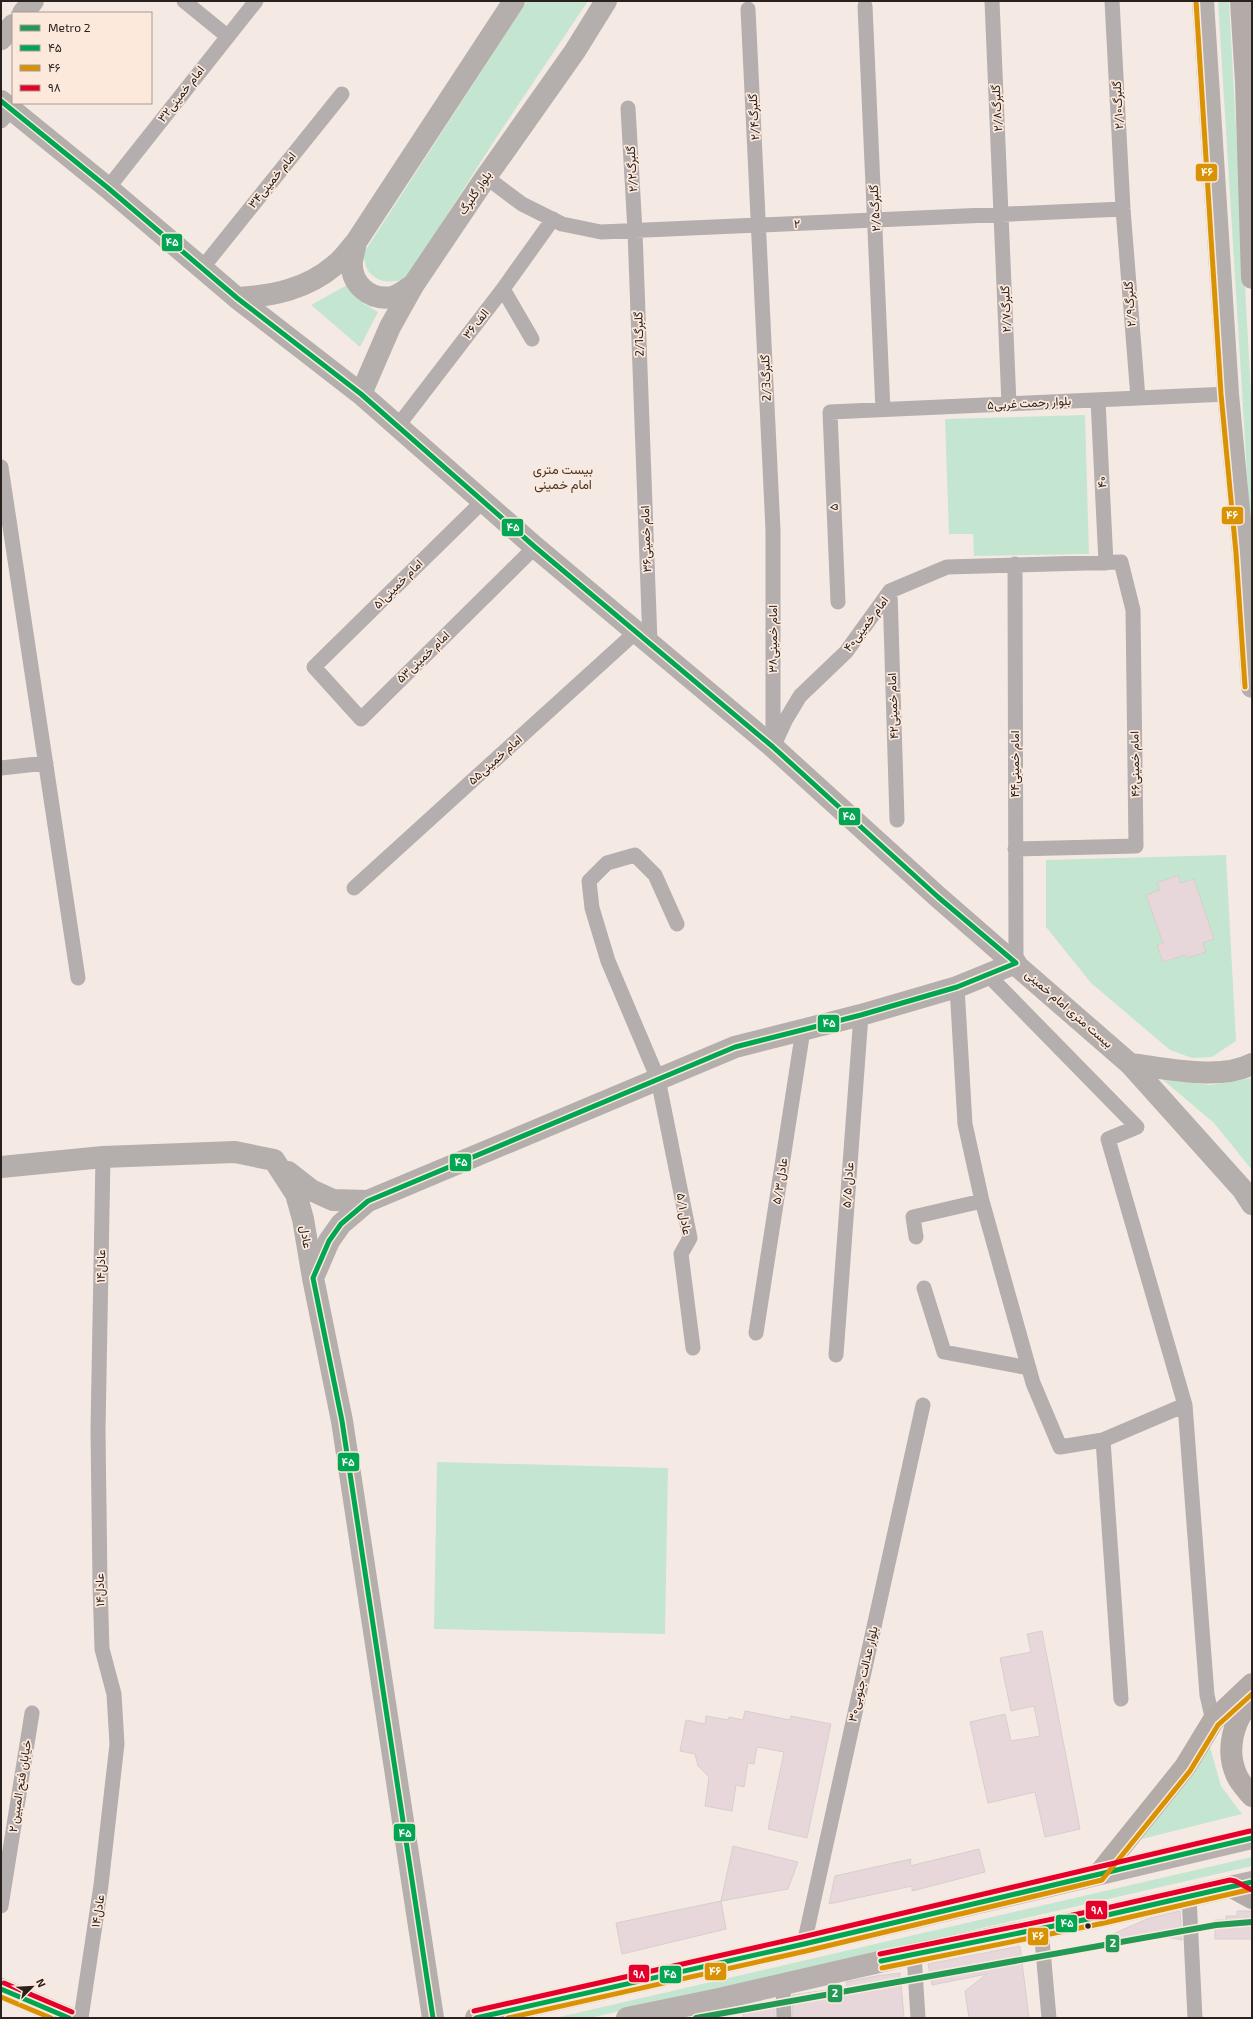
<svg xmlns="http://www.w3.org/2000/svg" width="1253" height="2019" font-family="'Exo 2',Vazirmatn,sans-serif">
  <rect width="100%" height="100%" fill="#f5eae3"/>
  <path fill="#c4e6d0" d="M527,1h61l-90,134 -92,144c-14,4 -30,5 -39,-10 -2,-4 -3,-11 -4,-15z
    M1218,1l11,1 23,409v143z
    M347,285l16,18 15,9 -18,35 -49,-42z
    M1085,415l4,139 -115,2 -1,-22h-24l-4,-115z
    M1226,855l10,186 -24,16 -20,1 -22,-8 -79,-67 -45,-56v-67z
    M1252,1078v92l-38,-47 -52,-44 48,6z
    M437,1462l231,6 -3,166 -231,-5z
    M1210,1747l11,39 21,28 -100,25z
    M1252,1857v9l-662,152h-35z"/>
  <path fill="#e7d7db" stroke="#d7cece" d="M1178,875l3,8 13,-4 20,60 -11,4 3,9 -19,6 -2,-3 -22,7 -6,-17 6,-2 -17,-48 14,-5 -3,-7z
    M1042,1631l38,198 -35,8 -10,-45 -47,11 -18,-81 35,-8 6,27 29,-5 -6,-30 -23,5 -11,-53 31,-6 -4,-18z
    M745,1711l45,9 1,-4 40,8 -24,114 -39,-9 16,-77 -27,-5 -3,17 -6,-1 -4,24 -8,-2 -4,26 -27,-5 4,-29 -11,-11 -3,-12 -15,-3 6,-31 19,4 1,-8 22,4 1,-3 14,3z
    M733,1846l65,16 -10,27 -67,12z
    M979,1849l6,23 -73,19v-5l-83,18 6,-28 76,-17 -1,7z
    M721,1901l5,28 -104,25 -6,-31z
    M1180,1911l2,29 -20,-4 -58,2 43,-19z
    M1237,1911h15v28h-37v-19h11v-4h11z
    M1020,1946l9,72h-60l-4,-27 22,-17 -55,11 -4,-21z
    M900,1973l4,45h-111l-1,-23 55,-8 -1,-5 30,-6z
    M775,2005v13h-31l-1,-5z"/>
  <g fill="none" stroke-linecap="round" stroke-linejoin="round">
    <path stroke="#b4aeae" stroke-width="15" d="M184,1l43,35
      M992,1l17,403
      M1112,1l11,208 15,189
      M865,6l18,404
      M748,9l25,521v212
      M628,108l7,123 15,411
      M1,121l10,-11
      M486,177l36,27 40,20 39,8 522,-23
      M108,188l148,-187
      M203,267l139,-173
      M503,289l29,50
      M1098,400l8,163
      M397,427l106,-138 50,-70
      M1,467l77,511
      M483,501l-169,166 47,52 174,-172
      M1015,564l1,399
      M890,591l7,229
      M838,602l-8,-190 398,-18
      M773,747l12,-26 15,-25 46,-44 44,-61 57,-24 174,-5 12,48 3,236 -121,3
      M1,768l45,-5
      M354,888l283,-257
      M677,924l-22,-49 -20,-20 -28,8 -18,18 3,27 16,53 50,118 32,159 -9,16 12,94
      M989,976l148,151 -29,12 77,266 22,290 6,26
      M957,987l8,137 17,77 51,182 27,64 43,-7 82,-35
      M916,1237l-3,-20 69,-16
      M924,1288l20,64 85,16
      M756,1333l47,-303
      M836,1355l25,-340
      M1103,1440l18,259
      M1189,1896l6,122
      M1,1906l31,-193
      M1041,1928l8,90
      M804,1944l119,-539
      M914,1954l4,64
      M783,1984l1,34
      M719,1999l1,19
      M81,2018l20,-133 16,-141 -3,-50 -12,-45 -2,-65 -2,-154 5,-273"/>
    <path stroke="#b4aeac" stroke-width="22" d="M1203,1l25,393 15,158 9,135
      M23,13l10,-12
      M1,39l12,-14
      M1,101l107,87 129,110 124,96 174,153 238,200 165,150 192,167 113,126 9,14
      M356,242c-1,6 -3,13 -4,19 -2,22 17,40 40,36 8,-2 15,-8 21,-12
      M237,298c36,-2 70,-9 98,-33 8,-6 14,-15 21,-23l158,-241
      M361,394l29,-67 24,-43 72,-107 89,-126 31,-50
      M1130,1064c35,4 90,17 122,0
      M1,1167l102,-10 132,-5 39,8 22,34 7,25 10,59 29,143 91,597
      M288,1172l23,18 22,10 35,1
      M313,1278l16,-37 12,-17 27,-23 367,-154 126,-32 96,-28 59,-24
      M1,1989l68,29"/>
    <path stroke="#b8b0ae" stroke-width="22" d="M476,2018l328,-74 448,-106
      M627,2018l92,-19 195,-45 189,-38 149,-34"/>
    <path stroke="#b2aba8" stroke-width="22" d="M1241,1l5,81 6,196
      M1252,1700c-19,19 -27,51 -15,76 3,7 10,14 15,20
      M1099,1874l86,-107 28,-46 39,-37
      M1232,1887l20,11"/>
    <g stroke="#fce9dc" stroke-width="8">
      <path id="bus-1" d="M1,101l107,87 129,110 124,96 174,153 238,200 165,150 78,66
        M313,1278l16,-37 12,-17 27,-23 367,-154 126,-32 96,-28 59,-24
        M313,1278l29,143 91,597
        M881,1961l222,-45 149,-34
        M1,1989l68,29
        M476,2018l328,-74 448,-106"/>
    </g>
    <g stroke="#fce9dc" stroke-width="8">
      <path id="bus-2" d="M1196,1l25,393 15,159 9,134
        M882,1968l222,-45 148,-34
        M1,1997l50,21
        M508,2018l298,-67 296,-71 88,-109 28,-46 34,-31"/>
    </g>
    <g stroke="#fce9dc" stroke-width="8">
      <path id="bus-3" d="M880,1954l222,-45 128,-29 5,1 17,9
        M4,1983l68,29
        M474,2011l328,-74 448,-106"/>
    </g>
    <use href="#bus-1" stroke="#00a651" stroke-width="5"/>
    <use href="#bus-2" stroke="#d89204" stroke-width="5"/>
    <use href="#bus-3" stroke="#e4002b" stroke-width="5"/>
    <g stroke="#fce9dc" stroke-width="9">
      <path id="metro-1" d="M696,2018l520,-93 36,-3"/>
    </g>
    <use href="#metro-1" stroke="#229954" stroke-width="6"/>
  </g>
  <circle fill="#28211d" stroke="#fce9dc" stroke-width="1.5" cx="1088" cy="1926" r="3.5"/>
  <g text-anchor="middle" stroke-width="3.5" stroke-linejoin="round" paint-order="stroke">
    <g font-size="12" fill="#28211d" stroke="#fce9dc">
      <text transform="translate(181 94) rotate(-52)" y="4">امام خمینی۳۲</text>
      <text transform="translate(1118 105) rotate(-93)" y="4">گلبرگ۲/۱۰</text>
      <text transform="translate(997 108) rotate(-93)" y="4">گلبرگ۲/۸</text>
      <text transform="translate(754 117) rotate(-93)" y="4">گلبرگ۲/۴</text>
      <text transform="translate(632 169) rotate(-93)" y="4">گلبرگ۲/۲</text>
      <text transform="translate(272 180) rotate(-51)" y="4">امام خمینی۳۴</text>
      <text transform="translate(475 193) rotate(-56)" y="4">بلوار گلبرگ</text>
      <text transform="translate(875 208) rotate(-93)" y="4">گلبرگ۲/۵</text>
      <text transform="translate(797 224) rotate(-2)" y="4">۲</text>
      <text transform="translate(1130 304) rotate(-94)" y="4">گلبرگ۲/۹</text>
      <text transform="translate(1006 309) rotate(-92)" y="4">گلبرگ۲/۷</text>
      <text transform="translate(476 324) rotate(-52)" y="4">۳۶ الف</text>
      <text transform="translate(639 334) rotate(-92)" y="4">2/1گلبرگ</text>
      <text transform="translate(766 378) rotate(-92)" y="4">2/3گلبرگ</text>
      <text transform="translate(1029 403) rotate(-3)" y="4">بلوار رحمت غربی۵</text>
      <text transform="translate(1102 482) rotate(-93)" y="4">۴۰</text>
      <text transform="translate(834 507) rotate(-92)" y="4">۵</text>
      <text transform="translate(646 539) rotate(-92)" y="4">امام خمینی۳۶</text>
      <text transform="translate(398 584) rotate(-45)" y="4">امام خمینی۵۱</text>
      <text transform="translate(866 624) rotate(-53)" y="4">امام خمینی۴۰</text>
      <text transform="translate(773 639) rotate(-90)" y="4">امام خمینی۳۸</text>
      <text transform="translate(423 657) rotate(-44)" y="4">امام خمینی۵۳</text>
      <text transform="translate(893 706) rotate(-92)" y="4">امام خمینی۴۲</text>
      <text transform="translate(495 760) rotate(-42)" y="4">امام خمینی۵۵</text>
      <text transform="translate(1015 764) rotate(-90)" y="4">۴۴امام خمینی</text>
      <text transform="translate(1135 764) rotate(-91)" y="4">امام خمینی۴۶</text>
      <text transform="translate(1069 1009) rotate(41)" y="4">بیست متری امام خمینی</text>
      <text transform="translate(780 1181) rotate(-81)" y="4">عادل ۵/۳</text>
      <text transform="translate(848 1185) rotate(-86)" y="4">عادل ۵/۵</text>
      <text transform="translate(684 1214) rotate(81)" y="4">عادل ۵/۱</text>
      <text transform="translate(306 1237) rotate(81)" y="4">عادل</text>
      <text transform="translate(101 1266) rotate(-89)" y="4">عادل۱۴</text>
      <text transform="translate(100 1590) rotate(-91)" y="4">عادل۱۴</text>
      <text transform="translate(863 1674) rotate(-77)" y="4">بلوار عدالت جنوبی۳۰</text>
      <text transform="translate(20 1786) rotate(-81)" y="4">خیابان فتح المبین ۲</text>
      <text transform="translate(98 1911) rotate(-81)" y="4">عادل۱۴</text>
    </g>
    <g font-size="13" fill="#45362c" stroke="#fce9dc">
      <text x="563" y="474">بیست متری<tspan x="563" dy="15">امام خمینی</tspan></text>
    </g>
  </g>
  <g stroke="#fce9dc" stroke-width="1.5">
    <rect x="1195" y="163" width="23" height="19" rx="4" fill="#d89204"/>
    <rect x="161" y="233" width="22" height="19" rx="4" fill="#00a651"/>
    <rect x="1221" y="506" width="23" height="19" rx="4" fill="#d89204"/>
    <rect x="501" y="518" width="23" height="19" rx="4" fill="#00a651"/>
    <rect x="838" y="807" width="23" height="19" rx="4" fill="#00a651"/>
    <rect x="817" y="1014" width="23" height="19" rx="4" fill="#00a651"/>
    <rect x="449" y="1153" width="23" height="19" rx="4" fill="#00a651"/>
    <rect x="337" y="1452" width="23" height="20" rx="4" fill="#00a651"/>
    <rect x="393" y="1823" width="23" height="19" rx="4" fill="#00a651"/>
    <rect x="1085" y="1900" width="23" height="20" rx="4" fill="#e4002b"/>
    <rect x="1055" y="1914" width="23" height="19" rx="4" fill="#00a651"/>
    <rect x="1027" y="1927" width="22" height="19" rx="4" fill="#d89204"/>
    <rect x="1105" y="1934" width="15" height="19" rx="4" fill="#229954"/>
    <rect x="704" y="1962" width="23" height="19" rx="4" fill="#d89204"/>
    <rect x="628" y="1964" width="22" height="19" rx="4" fill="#e4002b"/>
    <rect x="659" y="1965" width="23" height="19" rx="4" fill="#00a651"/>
    <rect x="827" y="1984" width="16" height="19" rx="4" fill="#229954"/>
  </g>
  <g font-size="11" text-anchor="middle" font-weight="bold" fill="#fff">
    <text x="1207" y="176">۴۶</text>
    <text x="172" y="246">۴۵</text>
    <text x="1232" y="519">۴۶</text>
    <text x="513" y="531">۴۵</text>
    <text x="849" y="820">۴۵</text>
    <text x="829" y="1027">۴۵</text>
    <text x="461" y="1166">۴۵</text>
    <text x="348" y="1466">۴۵</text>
    <text x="405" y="1837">۴۵</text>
    <text x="1097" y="1914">۹۸</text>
    <text x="1067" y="1927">۴۵</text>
    <text x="1038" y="1940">۴۶</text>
    <text x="1113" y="1947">2</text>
    <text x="715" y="1975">۴۶</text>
    <text x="639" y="1978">۹۸</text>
    <text x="670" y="1978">۴۵</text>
    <text x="835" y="1997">2</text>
  </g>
  <rect width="1253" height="2019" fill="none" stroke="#28211d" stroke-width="4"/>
  <rect x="12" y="12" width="140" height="92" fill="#fce9dc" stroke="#a79990"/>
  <rect x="20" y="25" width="20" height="6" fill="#229954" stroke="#a79990"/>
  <text x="48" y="32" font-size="12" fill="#28211d">Metro 2</text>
  <rect x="20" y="45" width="20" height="6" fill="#00a651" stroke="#a79990"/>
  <text x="48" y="52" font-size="12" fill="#28211d">۴۵</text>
  <rect x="20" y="65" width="20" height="6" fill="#d89204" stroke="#a79990"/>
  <text x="48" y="72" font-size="12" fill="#28211d">۴۶</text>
  <rect x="20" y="85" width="20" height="6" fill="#e4002b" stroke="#a79990"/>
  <text x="48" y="92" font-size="12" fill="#28211d">۹۸</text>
  <g transform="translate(32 1987) rotate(66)" stroke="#fce9dc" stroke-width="3" paint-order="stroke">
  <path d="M0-3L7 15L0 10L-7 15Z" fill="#28211d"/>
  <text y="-6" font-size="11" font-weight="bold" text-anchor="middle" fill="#28211d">N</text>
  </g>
</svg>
